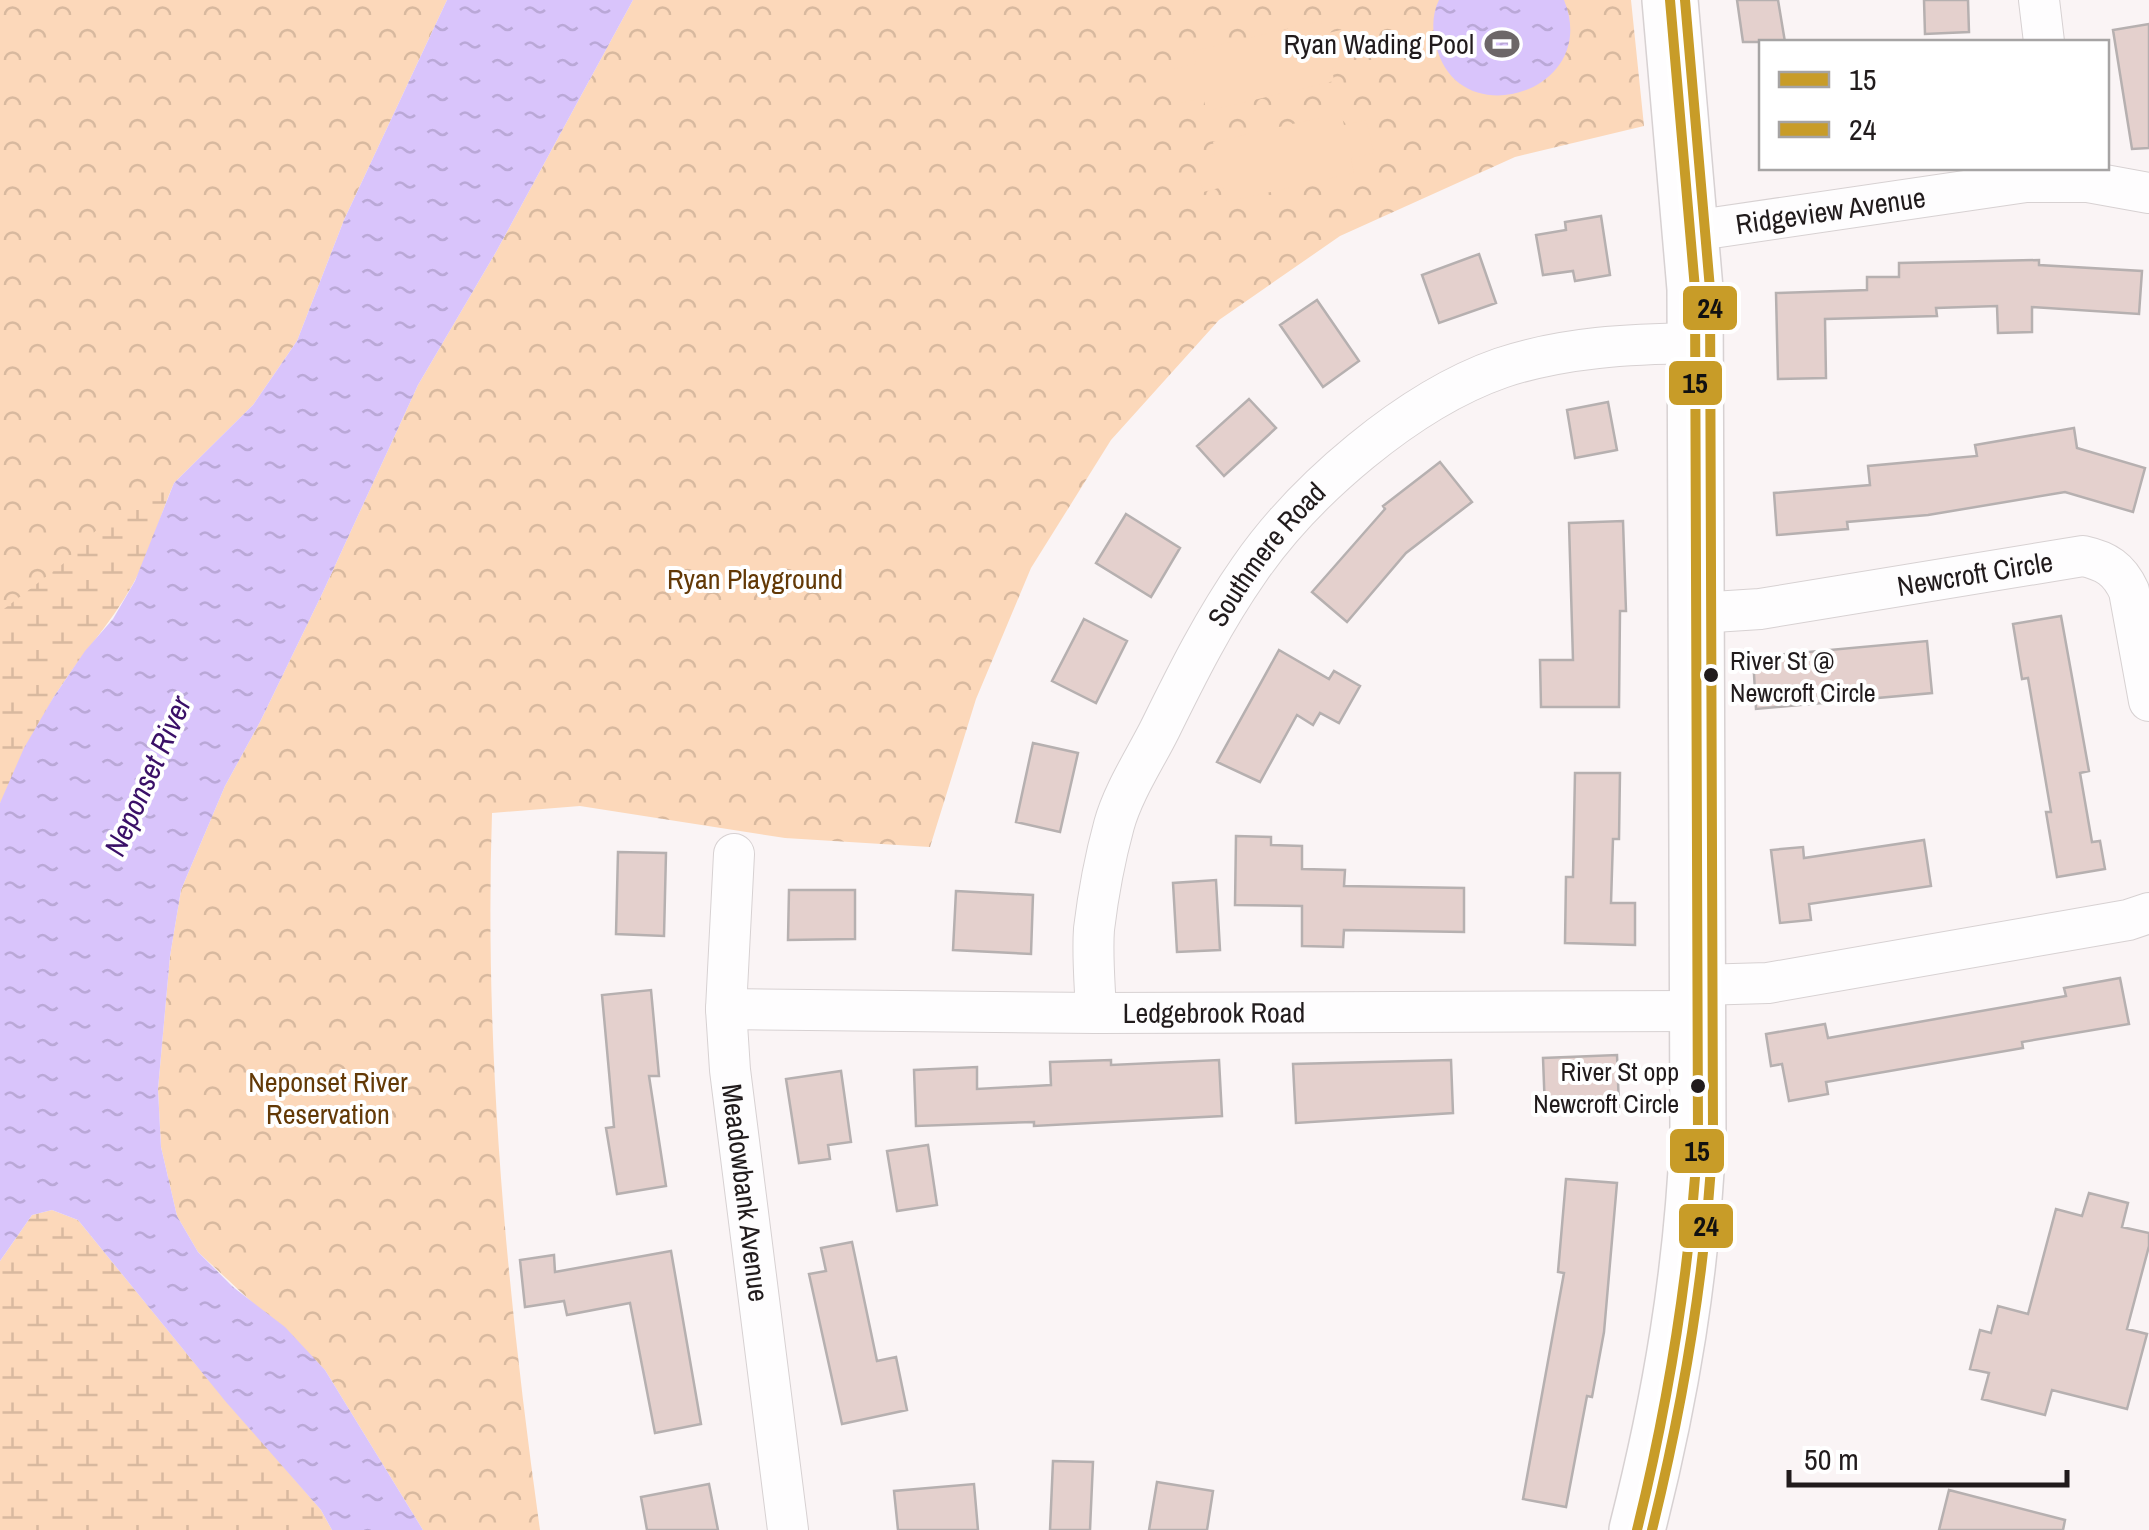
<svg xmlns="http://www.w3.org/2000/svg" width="2149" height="1530" font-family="'Archivo Narrow',sans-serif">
  <defs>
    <pattern id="forest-crowns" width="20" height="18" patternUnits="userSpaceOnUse" patternTransform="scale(2.5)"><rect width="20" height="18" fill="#fcd8ba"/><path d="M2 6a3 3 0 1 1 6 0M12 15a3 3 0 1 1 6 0" fill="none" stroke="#d8b99f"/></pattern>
    <pattern id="wetland-marsh" width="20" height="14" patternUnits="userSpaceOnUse" patternTransform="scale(2.5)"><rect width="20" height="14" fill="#fcd8ba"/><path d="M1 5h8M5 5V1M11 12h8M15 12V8" fill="none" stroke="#d8b99f"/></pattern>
    <pattern id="water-ripples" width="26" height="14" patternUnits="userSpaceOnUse" patternTransform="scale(2.5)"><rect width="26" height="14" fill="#d9c4fb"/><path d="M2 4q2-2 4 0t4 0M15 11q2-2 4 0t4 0" fill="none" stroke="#baa8d7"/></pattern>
  </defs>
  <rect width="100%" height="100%" fill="#faf4f5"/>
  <path fill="url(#forest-crowns)" d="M0,0h447l-103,220 -47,121 -44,64 -79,78 -89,168 -32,47 -53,105z
    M633,0h998l13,126 -129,31 -175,79 -121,84 -108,120 -80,128 -55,131 -46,148 -145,-9 -205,-32 -88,7c-8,240 15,480 48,717h-117l-98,-160 -127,-118 -21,-36 -16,-69 -3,-58 12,-133 11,-66 19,-45 25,-59 35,-64 62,-128 96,-209 78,-133z"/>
  <path fill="url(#wetland-marsh)" d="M174,483c-15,34 -23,69 -41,101 -23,42 -56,75 -81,115 -20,33 -33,70 -52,104v-191l68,-52 38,-40 33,-21z
    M52,1210l26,10 114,140 129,150 11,20h-332v-269l32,-46z"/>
  <path fill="#fcd8ba" d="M1321,21l3,13 21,-5 7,34 -20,5 2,13 -127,30 -4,-13 -22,5 -8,-34 23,-5 -3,-13z
    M1341,113l3,12 22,-5 8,33 -23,5 3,15 -127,29 -4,-15 -20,5 -8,-33 20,-5 -2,-12z"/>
  <path fill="url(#water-ripples)" d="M447,0h186l-137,252 -78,133 -96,209 -62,128 -35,64 -25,59 -19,45 -11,66 -12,133 3,58 16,69 21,36 35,35 52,40 40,43 98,160h-91l-11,-20 -95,-108 -148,-182 -26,-10 -20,5 -32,46v-458l24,-55 29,-50 32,-47 28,-32 22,-38 39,-98 79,-78 44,-64 47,-121z
    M1439,0h125c38,92 -107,137 -128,45 -4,-15 -4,-31 3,-45z"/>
  <path fill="#e4d0cd" stroke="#b6b0b0" stroke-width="2.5" d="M1737,0h41l7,42h-42z
    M1924,0h44l1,32 -44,2z
    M2149,24v124l-17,1 -19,-119z
    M1601,216l9,59 -35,6 -2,-10 -30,4 -7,-40 30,-5 -1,-8z
    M1479,254l17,49 -57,20 -17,-48z
    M2039,260v5l103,6 -3,43 -107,-7v25l-34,1 -1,-27 -61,2 1,8 -112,3 1,59 -48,1 -2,-86 91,-3v-13h32v-14z
    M1317,300l42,61 -36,26 -43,-62z
    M1249,399l27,29 -52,48 -27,-30z
    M1608,402l9,48 -42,8 -8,-48z
    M2074,428l3,20 68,20 -12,44 -68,-20 -137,23 -81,7 1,7 -71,6 -3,-42 96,-8 -2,-19 109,-10 -2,-11z
    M1440,462l32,40 -66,51 -59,69 -35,-30 73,-83 -2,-3z
    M1126,514l54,34 -29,49 -55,-34z
    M1623,521l3,90h-6l-1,96h-78l-1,-47h33l-4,-137z
    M2061,616l28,155 -9,2 12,69 8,-1 5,28 -48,8 -11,-65h5l-23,-134 -6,1 -9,-55z
    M1084,619l43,22 -31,62 -44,-22z
    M1927,641l5,52 -176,16 -3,-52z
    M1279,650l50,29 5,-8 26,15 -21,37 -19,-10 -7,12 -16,-10 -37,67 -43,-20z
    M1033,743l45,10 -18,79 -44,-10z
    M1575,773h45l-1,66h-6l-2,64h24v42l-70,-2 1,-66h7z
    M1236,836l35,1v8l31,1v23l43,1 -1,16 120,2v44l-120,-2 -1,17 -41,-1v-40l-67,-1z
    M1924,840l7,46 -122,18 2,16 -31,3 -9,-73 32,-3 1,11z
    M618,852l48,1 -2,83 -48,-2z
    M1216,880l4,70 -43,2 -4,-69z
    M789,890h66v49l-67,1z
    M956,891l77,4 -2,59 -78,-4z
    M2120,978l9,46 -107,18 1,6 -197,34 2,12 -39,7 -7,-37 -11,2 -5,-32 59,-10 3,14 238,-42 -2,-8z
    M651,990l8,86h-10l17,110 -49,8 -11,-66 8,-1 -12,-132z
    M1617,1055l2,52 -74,3 -2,-52z
    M1111,1060v5l108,-5 3,56 -188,10v-4l-118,4 -2,-56 63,-3v22l74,-4 -1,-23z
    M1451,1060l2,53 -157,10 -3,-59z
    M841,1071l10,71 -23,3 2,14 -31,4 -13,-84z
    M928,1145l9,60 -40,6 -10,-60z
    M1566,1179l51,4 -13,149 -12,65 -5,-1 -21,111 -43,-8 41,-226 -6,-1z
    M2089,1193l39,10 -6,24 27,6v13l-22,83 20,5 -20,75 -75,-19 -7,25 -63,-16 7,-26 -19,-4 10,-39 11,3 7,-27 30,8 28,-105 26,7z
    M852,1242l25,119 19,-4 11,53 -65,14 -33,-150 17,-3 -5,-23z
    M671,1251l30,173 -46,9 -25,-130 -63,12 -3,-14 -39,6 -5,-47 34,-5 1,17z
    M1053,1461l40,1 -3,68h-40z
    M1157,1482l56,9 -6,39h-58z
    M709,1484l9,46h-71l-6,-33z
    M974,1484l4,46h-80l-4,-39z
    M1949,1490l116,30 -2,10h-124z"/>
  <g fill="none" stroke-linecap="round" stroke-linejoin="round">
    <g stroke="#d7d1d2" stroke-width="42">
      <g id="minor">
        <path d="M2039,0l5,42"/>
        <path id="s1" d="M1692,231l334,-49h62l61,11"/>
        <path id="s2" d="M1698,613l62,-4 323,-53c23,5 36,13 46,35l20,110"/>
        <path id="s3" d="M734,854l-8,155 4,61 58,460"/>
        <path d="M1699,985l69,-2 360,-63 21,-7"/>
        <path id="s4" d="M726,1009l370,4 603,-2"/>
        <path id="s5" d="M1096,1013c-1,-27 -4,-57 -2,-84 4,-33 11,-71 20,-104 9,-33 31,-66 46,-96 27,-55 54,-109 89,-159 55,-80 160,-170 252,-202 63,-21 129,-24 195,-25"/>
      </g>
    </g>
    <g stroke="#d7d1d2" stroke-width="58">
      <path id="secondary" d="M1637,1530c34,-133 55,-259 61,-395l-3,-846 -25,-289"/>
    </g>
    <use href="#minor" stroke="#fefdfe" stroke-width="40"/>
    <use href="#secondary" stroke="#fefdfe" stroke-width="55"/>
    <g stroke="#fff" stroke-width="18">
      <path id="bus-1" d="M1637,1530c32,-130 53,-261 61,-395l-3,-846 -25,-289"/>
    </g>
    <g stroke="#fff" stroke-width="18">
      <path id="bus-2" d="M1652,1530c32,-130 54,-261 61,-395l-3,-846 -25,-289"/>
    </g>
    <use href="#bus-1" stroke="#c89c28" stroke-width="10"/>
    <use href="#bus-2" stroke="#c89c28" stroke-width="10"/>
  </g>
  <defs>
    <g id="stadium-bare" transform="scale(2.7)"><path d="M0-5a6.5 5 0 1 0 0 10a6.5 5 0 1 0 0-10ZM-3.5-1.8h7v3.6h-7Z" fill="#6d6768" stroke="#fff" stroke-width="2.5" paint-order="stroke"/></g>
  </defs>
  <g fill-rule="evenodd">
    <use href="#stadium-bare" x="1502" y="44"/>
  </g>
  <g fill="#211b1c" stroke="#fff" stroke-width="4">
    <circle cx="1711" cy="675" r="9"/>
    <circle cx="1698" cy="1086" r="9"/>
  </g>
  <g text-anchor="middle" stroke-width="8" stroke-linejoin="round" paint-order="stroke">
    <g font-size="26" fill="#211b1c" stroke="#fff" text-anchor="start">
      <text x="1730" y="670">River St @<tspan x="1730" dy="32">Newcroft Circle</tspan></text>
      <text x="1679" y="1081" text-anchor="end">River St opp<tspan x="1679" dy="32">Newcroft Circle</tspan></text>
    </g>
    <g font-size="28" fill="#211b1c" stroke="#fff" text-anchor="end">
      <text x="1474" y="54">Ryan Wading Pool</text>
    </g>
    <g font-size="28" fill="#211b1c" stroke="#fff">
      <text dy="10" stroke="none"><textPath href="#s1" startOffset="140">Ridgeview Avenue</textPath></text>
      <text dy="10" stroke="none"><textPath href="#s5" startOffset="502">Southmere Road</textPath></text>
      <text dy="10" stroke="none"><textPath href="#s2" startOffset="280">Newcroft Circle</textPath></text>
      <text dy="10" stroke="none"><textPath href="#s4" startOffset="488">Ledgebrook Road</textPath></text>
      <text dy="10" stroke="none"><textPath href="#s3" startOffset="340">Meadowbank Avenue</textPath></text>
    </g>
    <g font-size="28" fill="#633906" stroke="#fff">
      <text x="755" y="589">Ryan Playground</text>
      <text x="328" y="1092">Neponset River<tspan x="328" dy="32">Reservation</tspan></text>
    </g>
    <g font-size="30" font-style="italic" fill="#3a0f67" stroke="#fff">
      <text transform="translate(148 776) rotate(-66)" y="10">Neponset River</text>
    </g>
  </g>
  <g stroke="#fff" stroke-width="4">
    <rect x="1681" y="284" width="58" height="48" rx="10" fill="#c89c28"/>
    <rect x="1667" y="359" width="57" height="48" rx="10" fill="#c89c28"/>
    <rect x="1668" y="1127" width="58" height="48" rx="10" fill="#c89c28"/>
    <rect x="1677" y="1202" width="58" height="48" rx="10" fill="#c89c28"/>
  </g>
  <g font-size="28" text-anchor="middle" font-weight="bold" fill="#111">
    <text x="1710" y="318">24</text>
    <text x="1695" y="393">15</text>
    <text x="1697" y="1161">15</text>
    <text x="1706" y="1236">24</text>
  </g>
  <rect x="1759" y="40" width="350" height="130" fill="#ffffff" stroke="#a6a4a4" stroke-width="2.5"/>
  <rect x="1779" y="72" width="50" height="15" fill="#c89c28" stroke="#a6a4a4" stroke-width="2.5"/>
  <text x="1849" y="90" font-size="30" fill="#211b1c">15</text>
  <rect x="1779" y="122" width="50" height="15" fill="#c89c28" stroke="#a6a4a4" stroke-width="2.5"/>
  <text x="1849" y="140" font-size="30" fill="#211b1c">24</text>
  <path d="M1789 1470v15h278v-15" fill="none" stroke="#211b1c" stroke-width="5"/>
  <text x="1804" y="1470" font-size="30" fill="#211b1c" stroke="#ffffff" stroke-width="8" paint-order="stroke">50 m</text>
</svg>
